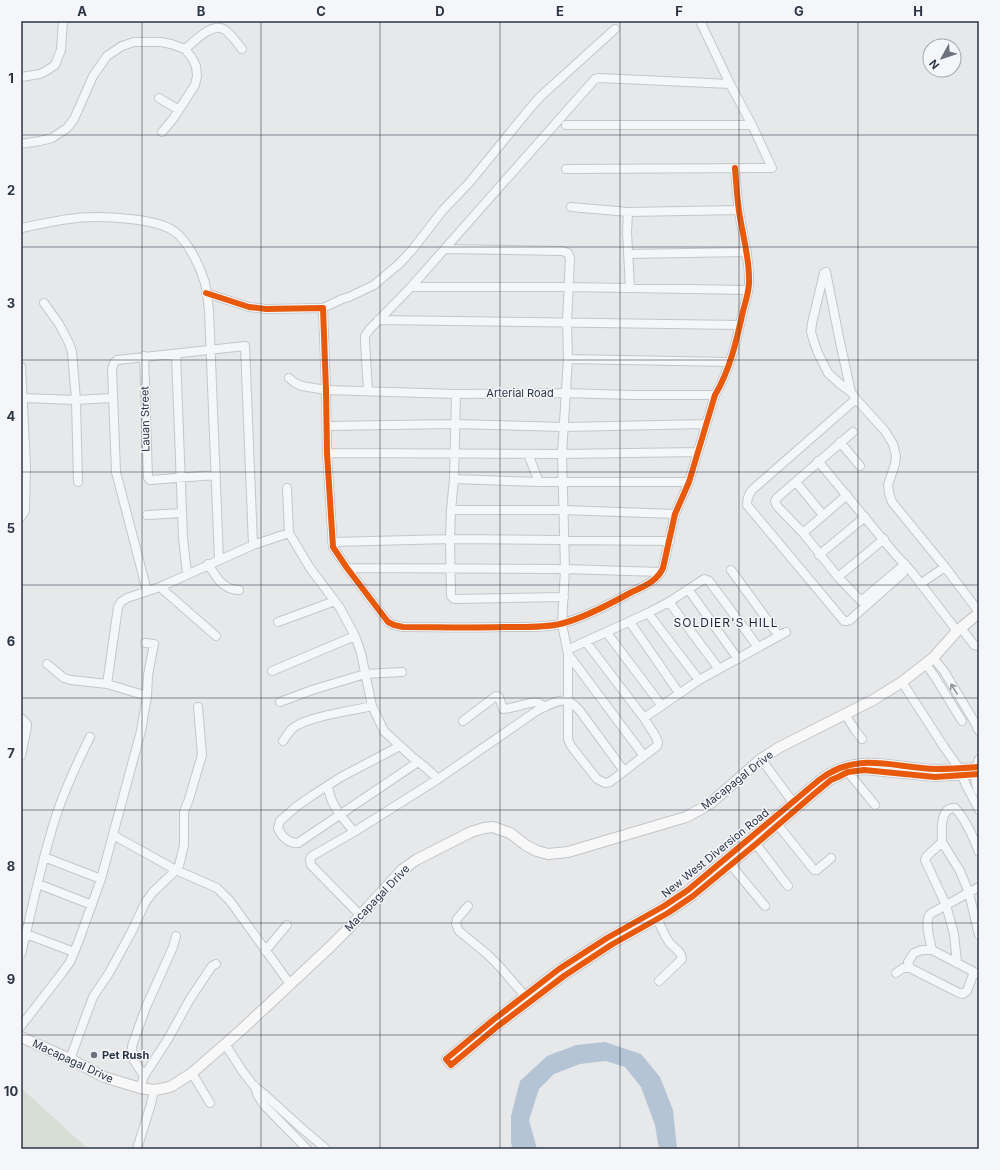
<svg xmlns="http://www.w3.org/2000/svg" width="1000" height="1170" font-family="Inter,sans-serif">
  <rect width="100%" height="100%" fill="#e6e8ea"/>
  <path fill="#d6ded6" d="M21,1088l66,60 5,1h-71z"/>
  <path fill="#b4c4d5" d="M605,1042l36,12 19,23 13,33 4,39h-18l-4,-24 -14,-38 -16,-20 -19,-6 -26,3 -26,10 -15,15 -10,31 8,29h-24l-2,-6v-27l9,-35 27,-25 29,-11z"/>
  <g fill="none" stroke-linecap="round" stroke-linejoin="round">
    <g stroke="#c4c6c8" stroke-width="10">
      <path id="minor" d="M185,49c10,-8 28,-28 40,-19 7,5 12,13 17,19
        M21,77l19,-3 6,-3 9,-6 6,-15 2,-29
        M159,98l20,12
        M566,125h186
        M21,144l19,-3 12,-3 15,-10 7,-9 19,-43 14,-20 15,-10 12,-4h27l10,2 14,5 7,9 4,8 1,10 -2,9 -22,34 -11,13
        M566,169l206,-1 -20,-43 -22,-41 -30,-63
        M571,207l57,5 111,-2
        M628,212l-1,20 3,56
        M21,228c16,-3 32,-7 48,-9 23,-4 47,-2 70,1 11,2 25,4 35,11 14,10 26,35 31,52 2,9 3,18 4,27l10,250
        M446,249l116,2 6,2 2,5 -3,64 1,37 -6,95 3,115 -3,55 6,30v85l3,7 26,33 8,4 5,-1 47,-36 1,-4 -2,-5 -12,-19 -58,-76
        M628,254l119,-2
        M826,272l-2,1 -12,50 -1,9 3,10 4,11 10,20 12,11 11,8 5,7 29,32 8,13 3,12 -1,8 -7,21 1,8 3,9 53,65 34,45
        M826,272l14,70 11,50
        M411,287h157l180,3
        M206,293l43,14 17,2 57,-1 3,82 1,63 6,94 14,21 41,54 6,3 9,2c33,0 66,1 100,0 19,0 39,1 57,-3 22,-5 50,-20 70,-31 12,-6 27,-11 33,-25l12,-54 14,-32 26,-87c15,-25 22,-56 28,-84 3,-11 7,-22 6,-33 0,-23 -7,-45 -10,-67 -2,-14 -3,-29 -4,-43
        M44,303l15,21 10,19 3,9 4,48 2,82
        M323,308l19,-9 7,-2 25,-12 25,-21 13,-14 31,-40 26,-27 62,-76 10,-11 74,-67
        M378,320l362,5
        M176,354l7,184 4,36
        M144,356l4,122 2,2 66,-5
        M568,359l161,3
        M21,367l5,98 -1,46 -4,6
        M289,378l6,5 7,3 24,4 130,4 109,-1 67,2h83
        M368,391l-3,-49v-6l4,-6 42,-43 184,-208 4,-1 131,6
        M456,394l-2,85 -3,31 -1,29 1,57 3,3 110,-2
        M23,398l53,2 36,-2
        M856,399l-104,91c-4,5 -5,9 -5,15l97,116h3l3,-1 53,-47
        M327,426l128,-2 75,2 34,1 142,-3
        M853,432l-76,66 -2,3 2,5 26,27 35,44 23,24 44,-37
        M840,442l20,24
        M327,453l235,1 136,-2
        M528,454l11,28
        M818,461l77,93 16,17 46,60
        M454,479l85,3h150
        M796,482l27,33
        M287,488l2,45 21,35 30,40 15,28 6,17 11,53 12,25 27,25 14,11 13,12
        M451,510h112l112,4
        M147,515l35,-2
        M803,533l44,-38
        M332,542l118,-3 220,2
        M819,555l46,-38
        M208,564c8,13 15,26 31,26
        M347,568l218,1 96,3
        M731,570l48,66
        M838,577l46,-38
        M920,584l25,-17
        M160,587l56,49
        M688,589l50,70
        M147,591l-31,-119 -4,-103 2,-6 3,-3 128,-14 8,199
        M669,602l50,67
        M648,613l51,67
        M278,622l57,-21
        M630,622l49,71
        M961,628l13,17 5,1
        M607,633l55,73
        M567,650l81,-37 21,-11 35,-23 5,2 49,66
        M568,654l76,102
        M933,658l11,13 30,50 5,10
        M47,664l17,14 7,2 36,4 40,12
        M926,664l9,13 27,44
        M272,671l83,-35
        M902,682l42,65 15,21 7,17 13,25
        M107,684l11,-77 3,-5 6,-4 33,-11 93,-42 36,-12
        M280,702l32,-12 53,-16 37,-2
        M845,714l10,16 7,9
        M21,718l6,6v3l-6,29
        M644,718l55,-38 87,-48
        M463,721l33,-25 3,1 4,12c10,0 30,-9 36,-6 2,1 4,3 6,4
        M283,741c3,-4 6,-10 10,-13 15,-12 59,-17 79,-22
        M400,746l-59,31 -28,18 -16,11 -17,15 -2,7c3,8 11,16 20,15l120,-81
        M761,759l34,46
        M979,759c-4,11 -6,22 0,33
        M979,767c-14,1 -29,2 -43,2 -43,-1 -79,-19 -117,11l-131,110 -24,16 -57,32 -48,31 -66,51 -47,39 5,6 47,-39 66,-50 47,-31 57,-32 25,-17 63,-52 58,-50 17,-14 7,-3 10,-5 16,-2 71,7 44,-3
        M848,772l27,33
        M328,786c2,19 14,31 26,46
        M778,825l36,45h3l14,-12
        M113,835l63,35 41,18 13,13 60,83
        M942,842l18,29 9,22 10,42
        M756,844l32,42
        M44,857l57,22
        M731,865l34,41
        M38,884l54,21
        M468,906l-11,13 -1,5 3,7 28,23 12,12 26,30
        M360,915l-49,-50 -1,-6 2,-3 42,-24 84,-53 100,-69c9,-4 23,-13 32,-8 4,2 7,6 10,9l44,60
        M657,919c4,7 7,16 12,23 4,6 13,9 13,17l-23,22
        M26,934l48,18
        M932,950c-2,-10 -8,-28 -2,-36l49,-27
        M265,951l22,-26
        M21,954c12,-48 21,-97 37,-144 9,-25 20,-49 32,-73
        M957,963l-3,-29 -8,-29 -21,-45 1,-3 16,-15c0,-10 -3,-35 13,-34 11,12 18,29 24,44
        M910,968l-2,-6 6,-9 8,-3h10l46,24
        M896,973l7,-5h7l49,25 4,1 4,-3 7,-19
        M21,1026l41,-53 8,-11 9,-22 22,-61 40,-148 6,-35 1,-21 6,-31 -9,-1
        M225,1044l18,28 11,14 10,8 34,31 28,24
        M70,1059l23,-62 16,-24 23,-42 13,-28 8,-11 19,-18 7,-8 5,-21v-33l5,-13 13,-44 -4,-48
        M192,1073l18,30
        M144,1076l24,-37 22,-40 22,-33 4,-2
        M255,1086l2,8 7,11 43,44
        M140,1088l4,-12 -11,-17 -1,-13 14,-39 27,-60 3,-11
        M137,1149l14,-45 3,-14"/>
    </g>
    <g stroke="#c2c5c8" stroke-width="12">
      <path id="major" d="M21,1037l49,22 34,18 36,11 14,2 12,-2 6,-2 20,-13 47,-41 91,-85 18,-18 54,-59 14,-10 55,-28 13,-4 9,-1 17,6 17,13 10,5 11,3 20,-2 118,-35 15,-8 11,-7 49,-43 19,-12 93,-47 29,-18 31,-24 24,-27 22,-18"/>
    </g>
    <use href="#minor" stroke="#f5f6f7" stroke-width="8"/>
    <use href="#major" stroke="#f8f8f8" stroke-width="10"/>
    <g stroke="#f4f6f9" stroke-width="8">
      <path id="cycleway" d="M206,293l43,14 17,2 57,-1 3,82 1,63 6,94 14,21 41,54 6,3 9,2c33,0 66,1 100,0 19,0 39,1 57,-3 22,-5 50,-20 70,-31 12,-6 27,-11 33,-25l12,-54 14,-32 26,-87c15,-25 22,-56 28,-84 3,-11 7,-22 6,-33 0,-23 -7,-45 -10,-67 -2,-14 -3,-29 -4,-43
        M979,767c-14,1 -29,2 -43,2 -43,-1 -79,-19 -117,11l-131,110 -24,16 -57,32 -48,31 -66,51 -47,39 5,6 47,-39 66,-50 47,-31 57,-32 25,-17 63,-52 58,-50 17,-14 7,-3 10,-5 16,-2 71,7 44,-3"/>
    </g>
    <use href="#cycleway" stroke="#e8590c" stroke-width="6"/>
  </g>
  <defs><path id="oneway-shaft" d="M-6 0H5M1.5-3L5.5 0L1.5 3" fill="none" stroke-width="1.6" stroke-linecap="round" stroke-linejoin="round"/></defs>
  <use stroke="#90959e" href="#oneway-shaft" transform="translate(954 689) rotate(-122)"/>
  <path fill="none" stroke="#2b3445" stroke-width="1" stroke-opacity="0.55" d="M142,21v1128M261,21v1128M380,21v1128M500,21v1128M620,21v1128M739,21v1128M858,21v1128M21,135h958M21,247h958M21,360h958M21,472h958M21,585h958M21,698h958M21,810h958M21,923h958M21,1035h958"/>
  <circle fill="#6c737f" stroke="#f4f6f9" stroke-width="1.5" cx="94" cy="1055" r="4"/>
  <g text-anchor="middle" stroke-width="3" stroke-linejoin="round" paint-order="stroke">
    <g font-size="11" fill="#2b3445" stroke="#f4f6f9">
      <text x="520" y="397">Arterial Road</text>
      <text transform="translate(145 419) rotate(-91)" y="4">Lauan Street</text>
      <text transform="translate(737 780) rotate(-38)" y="4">Macapagal Drive</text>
      <text transform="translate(715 853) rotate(-39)" y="4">New West Diversion Road</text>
      <text transform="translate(377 898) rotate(-46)" y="4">Macapagal Drive</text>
      <text transform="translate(73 1061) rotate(25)" y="4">Macapagal Drive</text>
    </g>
    <g font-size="11" font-weight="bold" fill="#2b3445" stroke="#f4f6f9" text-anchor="start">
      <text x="102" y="1059">Pet Rush</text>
    </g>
    <g font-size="12" letter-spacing="1" fill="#1d2536" stroke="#f4f6f9">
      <text x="726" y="627">SOLDIER'S HILL</text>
    </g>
  </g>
  <rect width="1000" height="1170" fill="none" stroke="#f4f6f9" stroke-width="44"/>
  <g transform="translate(942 58) rotate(230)"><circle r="19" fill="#f4f6f9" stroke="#a4a8b1"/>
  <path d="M0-3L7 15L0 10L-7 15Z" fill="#6c737f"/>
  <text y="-6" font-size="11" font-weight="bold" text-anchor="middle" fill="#2b3445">N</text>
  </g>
  <rect x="22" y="22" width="956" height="1126" fill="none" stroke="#2b3445" stroke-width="1.5"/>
  <g font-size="13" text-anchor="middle" font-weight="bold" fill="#2b3445">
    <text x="82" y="16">A</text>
    <text x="201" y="16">B</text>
    <text x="321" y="16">C</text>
    <text x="440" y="16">D</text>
    <text x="560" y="16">E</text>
    <text x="679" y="16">F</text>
    <text x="799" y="16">G</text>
    <text x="918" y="16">H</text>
    <text x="11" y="83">1</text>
    <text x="11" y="195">2</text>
    <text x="11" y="308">3</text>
    <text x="11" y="421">4</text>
    <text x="11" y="533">5</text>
    <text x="11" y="646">6</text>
    <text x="11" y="758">7</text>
    <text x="11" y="871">8</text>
    <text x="11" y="984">9</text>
    <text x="11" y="1096">10</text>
  </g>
</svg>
